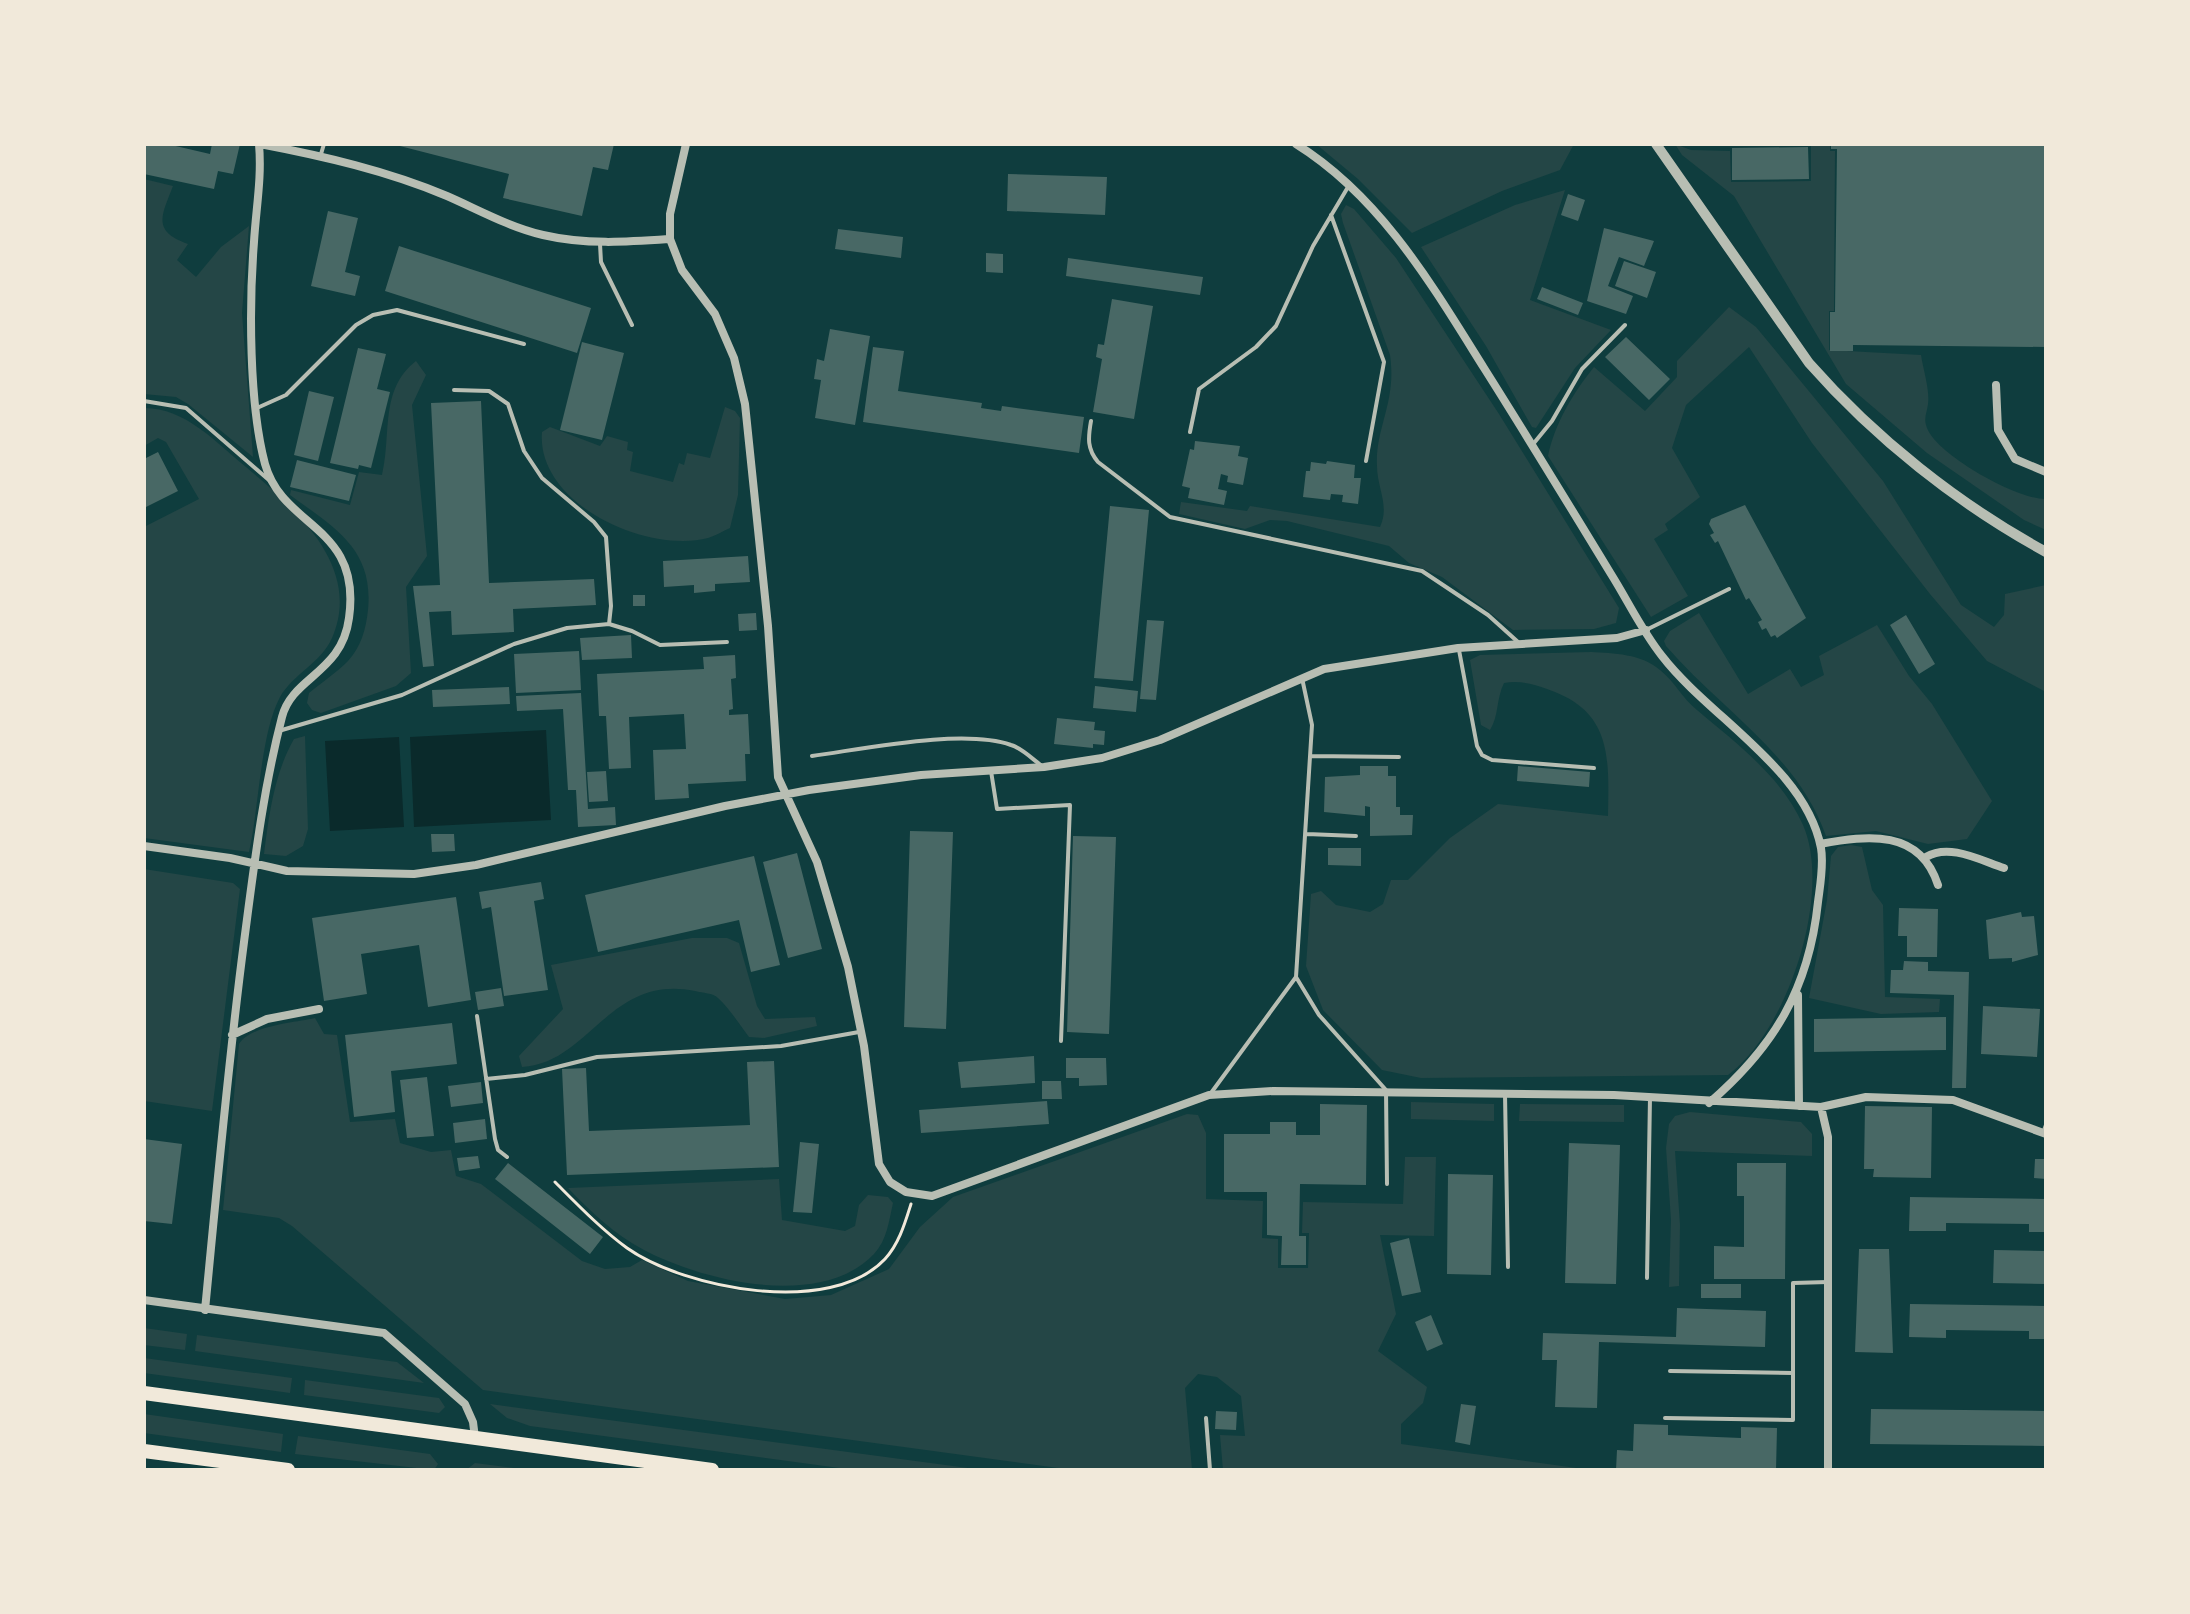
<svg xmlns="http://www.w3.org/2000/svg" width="2190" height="1614" font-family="Inter,sans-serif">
  <rect width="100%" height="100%" fill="#0f3d3e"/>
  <path fill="#244646" d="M1316,144h258l-14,26 -58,21 -90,42 -54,-54z
    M1675,144l16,6 39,1 1,31 80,-1v-37h19v7h5l-1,160h-5v39l92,5c2,14 9,35 7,49 -1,9 -5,14 -1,24 10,27 91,72 119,71v31l-22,-10 -97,-67 -81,-69 -112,-188 -52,-41z
    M144,179l29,7c-11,29 -22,45 15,58l-11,16 19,17 25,-30 28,-21 -7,87 11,144 -65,-53 -12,-7 -32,-3z
    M1565,190l-35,110 81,30 -36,38 -39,60 -4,-1 -46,-81 -65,-99 94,-42z
    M1346,205l8,4 42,49 103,156 120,194 -3,15 -22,6 -81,1 -71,-53 -33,-14 -20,-17 -102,-25 -17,-1 -25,9 -66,-15 2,-12 66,9 3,-5 130,21c10,-21 -3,-39 -3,-61 -2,-38 20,-64 13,-111l-47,-132 -2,-9z
    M1729,307l27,20 127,154 78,124 33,22 10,-12 1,-21 41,-9v107l-59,-31 -57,-67 -118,-151 -63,-96 -63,58 -14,43 28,49 -35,27 3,6 -14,9 34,57 -37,21 -103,-161c7,-33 25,-63 46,-89l51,44 32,-34v-16z
    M416,361l10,14 -14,30 15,151 -21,31 5,86 -15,13 -75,27 -9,-3 -5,-7 2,-10c12,-10 27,-20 39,-32 13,-14 18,-32 20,-51 6,-61 -33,-82 -78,-115l1,-5 59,15 9,-33 23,3c10,-41 -3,-85 34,-114z
    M725,407l10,4 5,7 -2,77 -8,33c-7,3 -15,8 -22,10 -61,16 -172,-34 -166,-106l8,-5 50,19 7,-10 21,6 -1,8 6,2 -3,19 43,11 6,-19 5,2 3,-12 23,5z
    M144,408c42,0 71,34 102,59 49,41 117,100 86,171 -11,25 -39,36 -52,59 -20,38 -21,112 -31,155l-105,-14v-311l55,-28 -33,-57 -8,-4 -14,8z
    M1699,613l49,81 42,-25 11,18 23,-12 -5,-19 58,-31 32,51 23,28 60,97 -25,38 -39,5 -52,-13 -50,5c-28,-81 -106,-127 -160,-190l-2,-5 6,-10z
    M1591,652c22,1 51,2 69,18 14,11 23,29 37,40 39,33 85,67 106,115 30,69 -16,207 -75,250l-307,3 -39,-8 -59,-60 -17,-44 5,-72 10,-3 15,14 34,7 13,-8 8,-24h17l42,-42 48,-34 110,12c1,-60 4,-105 -61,-127 -14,-5 -28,-9 -43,-6 -8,16 -5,33 -14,47l-9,-5 -11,-65 10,-5z
    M305,736l3,93 -5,17 -17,10 -22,-2c5,-39 10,-80 30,-115z
    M1851,845l11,2 10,43 11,15 2,92 55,2 -1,13 -58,2 -72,-16 18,-98 4,-44 7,-9z
    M144,869l89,14 7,6 -28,222 -68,-10z
    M692,938h35l12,5 18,63 8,13 50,-2 2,9 -53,12 -15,-1c-10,-13 -19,-28 -31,-39 -5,-5 -15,-5 -23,-7 -86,-17 -105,72 -173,76l-3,-11 44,-47 -12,-44z
    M315,1018l9,16 13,1 13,87 45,-3 5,24 31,9 20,-2 5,26 25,8 101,77 23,8 25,-2 12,-7 46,21 97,18 46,-4 58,-26 31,-42 33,-30 234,-83 11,1 8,18v66l57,2 -1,37 16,1v29h30l1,-35h-7l1,-31 100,2 2,-47h31l-2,79 -54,-1 16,79 -18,37 49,36 -4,16 -22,21v20l190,26h-368l-3,-35 25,1 -4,-40 -24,-19 -19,-3 -13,14 7,82h-119l-590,-80 -191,-164 -13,-8 -56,-8 16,-166c12,-19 55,-21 76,-26z
    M1411,1102l83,2v17l-83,-2z
    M1520,1104l104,1v17l-105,-1z
    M1690,1112l111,10 11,12v22l-137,-5 5,74 -1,61 -10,1 2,-67 -5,-72 3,-24 6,-8z
    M779,1179l3,41 63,11 10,-5 4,-21 9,-10 20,2 5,6c-4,18 -6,37 -19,51 -53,56 -171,27 -230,-4 -30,-16 -53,-38 -76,-62z
    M144,1328l43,6 -2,16 -41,-5z
    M197,1335l200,27 27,21 -229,-32z
    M144,1358l148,20 -2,15 -146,-20z
    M305,1380l134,18 6,9 -6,6 -135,-18z
    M490,1404l493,66h-129l-324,-44 -23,-8z
    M144,1414l139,20 -2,18 -137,-19z
    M298,1436l132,18 8,10 -4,6 -139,-16z
    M475,1463l56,7h-65z"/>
  <path fill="#0a2a2b" d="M546,730l5,90 -137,7 -4,-90z
    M399,737l5,90 -74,4 -5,-90z"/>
  <path fill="#486865" d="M144,144h23l43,10 2,-10h28l-7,30 -15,-3 -4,18 -70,-15z
    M614,144l-6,26 -15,-3 -11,49 -79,-18 6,-24 -113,-29z
    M1831,144h215v203l-193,-2v6h-23v-39h5l2,-163h-6z
    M1808,147l1,32 -77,1v-32z
    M1008,174l99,3 -2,38 -98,-4z
    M1568,194l17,6 -7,21 -17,-6z
    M328,211l30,7 -13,54 15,4 -5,20 -44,-10z
    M1604,228l50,13 -10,25 -25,-9 -11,29 25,10 -7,18 -39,-13z
    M838,229l65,8 -2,21 -66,-9z
    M399,246l192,62 -14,45 -192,-62z
    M986,253l17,1v19l-17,-1z
    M1068,258l135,19 -3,18 -134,-19z
    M1624,261l32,11 -9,26 -32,-12z
    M1542,287l41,16 -5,12 -41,-16z
    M1112,299l41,7 -19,113 -41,-7 9,-53 -6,-2 2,-13 6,1z
    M830,329l40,7 -15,89 -40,-7 6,-38 -7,-1 3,-20 7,2z
    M1626,337l44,42 -21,21 -44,-43z
    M582,342l42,11 -22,87 -42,-10z
    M873,347l31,4 -6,40 84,12 -1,5 20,3 1,-5 82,11 -5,36 -216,-31z
    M358,348l28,6 -9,35 13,3 -19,76 -12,-3 -1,4 -28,-6z
    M309,391l25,6 -16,64 -24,-6z
    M481,401l8,182 105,-4 2,26 -83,4 1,23 -62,3 -1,-24 -22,1 5,54 -11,1 -10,-81 27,-1 -9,-182z
    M1195,441l45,5 -2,10 10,2 -5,27 -16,-3 1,-6 -7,-2 -3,15 9,2 -3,14 -36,-7 2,-10 -8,-2 8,-37 4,1z
    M158,452l20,39 -34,17v-49z
    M297,460l59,15 -7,26 -59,-14z
    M1327,461l28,4 -1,13h7l-3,26 -16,-2 1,-7 -12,-1 -1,6 -27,-3 3,-26h4l1,-9 15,2z
    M1745,505l61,113 -29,20 -2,-3 -4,2 -5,-9 -4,2 -4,-8 4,-2 -13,-22 -3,2 -28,-59 -3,2 -5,-8 4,-2 -5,-9 2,-5z
    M1110,506l39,4 -16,171 -39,-3z
    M748,556l2,26 -35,2v7l-21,2v-8l-30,2 -1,-26z
    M633,595h12v11h-12z
    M756,613l1,17 -18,1 -1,-17z
    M1906,615l29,49 -16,10 -29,-49z
    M1147,620l17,1 -8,79 -16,-1z
    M631,635l1,23 -50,2 -2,-22z
    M579,651l2,39 -65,3 -2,-39z
    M735,655l1,23 -5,1 2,30 -4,1v5l19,-1 2,40h-5l1,27 -58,3 1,14 -34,2 -2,-50 33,-1 -2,-35 -55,3 2,51 -22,1 -3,-53h-7l-2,-42 107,-5 -1,-12z
    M1095,686l43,5 -2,21 -43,-4z
    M509,687l1,17 -77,3 -1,-17z
    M581,693l7,116 27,-2 1,18 -38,2 -2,-37h-8l-5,-81 -46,2 -1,-15z
    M1057,718l38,4 -1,8 11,1 -1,14 -11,-1v4l-39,-4z
    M1360,766h28v10h8v31h4v8h13l-1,20 -42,1v-29l-5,-1v10l-41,-4 1,-35 35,-2z
    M1518,766l72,6 -1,15 -72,-6z
    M606,771l2,30 -19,1 -2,-30z
    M910,831l43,1 -7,197 -42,-2z
    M431,834h23l1,17 -23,1z
    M1073,836l43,1 -7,197 -42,-2z
    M1328,848h33v18l-33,-1z
    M797,853l25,96 -34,9 -25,-96z
    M754,856l26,109 -29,7 -12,-52 -141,32 -13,-57z
    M541,882l3,17 -10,2 14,89 -44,6 -13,-89 -9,2 -3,-17z
    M456,897l15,103 -43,7 -9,-62 -58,9 6,40 -43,7 -12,-83z
    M1899,908l39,1 -1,48h-30v-21h-9z
    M2021,912l1,5 12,-1 4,39 -26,7v-4l-23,1 -3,-39z
    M1904,961l24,1v9l41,1 -3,116h-14l2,-93 -64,-2 1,-23h12z
    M501,988l3,18 -26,4 -3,-18z
    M1983,1006l57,3 -3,48 -56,-3z
    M1946,1017v33l-132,2v-33z
    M452,1023l5,41 -66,7 4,41 -41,5 -9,-82z
    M1034,1056l1,27 -74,5 -3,-26z
    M1066,1058h40l1,27 -28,1v-8h-13z
    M774,1061l5,106 -212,8 -5,-106 24,-1 3,63 161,-6 -3,-63z
    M427,1077l7,59 -27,2 -7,-58z
    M1042,1081h19l1,18h-20z
    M481,1082l2,21 -32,4 -3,-21z
    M1047,1101l2,23 -128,9 -2,-23z
    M1320,1104l47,1 -1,80 -66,-1 -1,52h7v29h-25l1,-29 -15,-1v-43h-43v-58h46v-12h26v13h24z
    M1865,1106l67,1 -1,71 -58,-1 1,-8h-10z
    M485,1119l2,20 -32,4 -2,-20z
    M144,1139l38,5 -10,80 -28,-3z
    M800,1142l19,2 -7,69 -19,-1z
    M1569,1143l51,2 -4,139 -51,-1z
    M478,1156l2,12 -21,3 -2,-13z
    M2035,1159h11v20l-12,-1z
    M508,1163l95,74 -13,17 -95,-75z
    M1737,1163h49l-1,116h-71v-33l30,1v-51h-7z
    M1448,1174l45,1 -2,100 -44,-1z
    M1910,1197l136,2v33h-17v-8l-83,-1v8h-37z
    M1409,1238l12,54 -19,4 -12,-53z
    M1859,1249h30l4,104 -38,-1z
    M1994,1250l52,1v33l-53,-1z
    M1701,1284h40v14h-40z
    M1910,1304l136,2v33h-17v-8l-83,-1v8l-37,-1z
    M1677,1308l89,3 -1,36 -166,-5 -2,66 -42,-1 2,-47h-15l1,-27 133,4z
    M1431,1315l12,29 -16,7 -12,-29z
    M1461,1404l15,2 -6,39 -15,-3z
    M1871,1409l175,2v35l-176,-2z
    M1216,1411l21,1 -1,18 -21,-1z
    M1634,1424l34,1v10l73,3v-11l36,1 -1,42h-160l1,-20 16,1z"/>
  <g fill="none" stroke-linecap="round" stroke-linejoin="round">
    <path stroke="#f1e9da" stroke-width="3" d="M555,1182c23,23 46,47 72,66 58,41 204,69 258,11 14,-15 20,-36 26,-55"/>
    <path stroke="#b8beb3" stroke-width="4" d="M321,154l3,-10
      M1331,215l53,147 -18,99
      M600,244l1,18 31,63
      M454,390l35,1 19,13 16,47 18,27 52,44 12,15 5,69 -2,18
      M144,401l42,7 84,73
      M257,408l29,-13 70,-70 17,-10 24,-5 127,34
      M1091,421c-3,17 -4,28 7,41l72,55 252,54 66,44 30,27
      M1190,432l9,-43 57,-42 20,-21 37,-80 35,-59
      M1534,443l18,-22 30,-52 43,-44
      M1648,629l81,-40
      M1459,650l18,96 5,9 10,5 102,8
      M282,730l120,-35 112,-51 53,-16 42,-4 23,7 28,14 67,-3
      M812,756c52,-7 151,-28 199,-11 11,3 21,14 31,21
      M1311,756l88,1
      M991,771l6,38 73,-4 -9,236
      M1307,834l49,2
      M1296,977l16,-252 -10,-47
      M477,1016l18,123 3,11 9,7
      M486,1079l39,-4 72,-18 184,-11 78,-14
      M1211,1093l85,-116 23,38 67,75 1,94
      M1505,1094l3,173
      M2043,1133l3,-8
      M1647,1278l3,-181
      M1670,1371l123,2
      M1206,1418l4,52
      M1665,1418l128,2v-137l35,-1"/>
    <path stroke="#b8beb3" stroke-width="8" d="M260,144c63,12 128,27 187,52 32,14 62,31 96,39 43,10 84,7 127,4
      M686,144l-16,70v25l12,31 33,44 19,44 11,46 23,222 10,151 39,85 31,105 16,79 15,118 11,18 16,10 26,4 277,-101 64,-4 341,4 207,12 45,-10 87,3 93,34
      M1296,144c85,53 136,141 188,224 43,68 85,137 127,206 17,27 31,57 51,82 47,61 144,113 159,192 3,17 -1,38 -3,54 -9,87 -44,145 -109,201
      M1996,385l2,45 17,29 31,13
      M1820,844c48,-9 100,-15 118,41
      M144,846l86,12 57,13 127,3 62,-9 249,-59 84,-16 112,-15 123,-8 58,-9 58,-18 164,-71 134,-21 159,-10 29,-8
      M1926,857c23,-14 54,3 78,11
      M1798,995l1,111
      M232,1035l35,-16 52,-10
      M1821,1107l7,30v333
      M144,1300l240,33 81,71 8,18 2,16
      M205,1310c12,-123 23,-246 39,-368 10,-76 19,-152 38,-225 10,-40 60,-44 67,-99 13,-93 -66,-89 -84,-154 -16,-60 -16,-159 -11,-222 2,-34 8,-64 5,-98"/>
    <path stroke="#b8beb3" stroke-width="10" d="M1656,144l153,219c66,75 149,141 237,189"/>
    <path stroke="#f1e9da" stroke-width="14" d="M144,1393l568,77
      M144,1451l144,19"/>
  </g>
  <rect width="2190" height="1614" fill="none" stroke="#f1e9da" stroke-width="292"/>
</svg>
